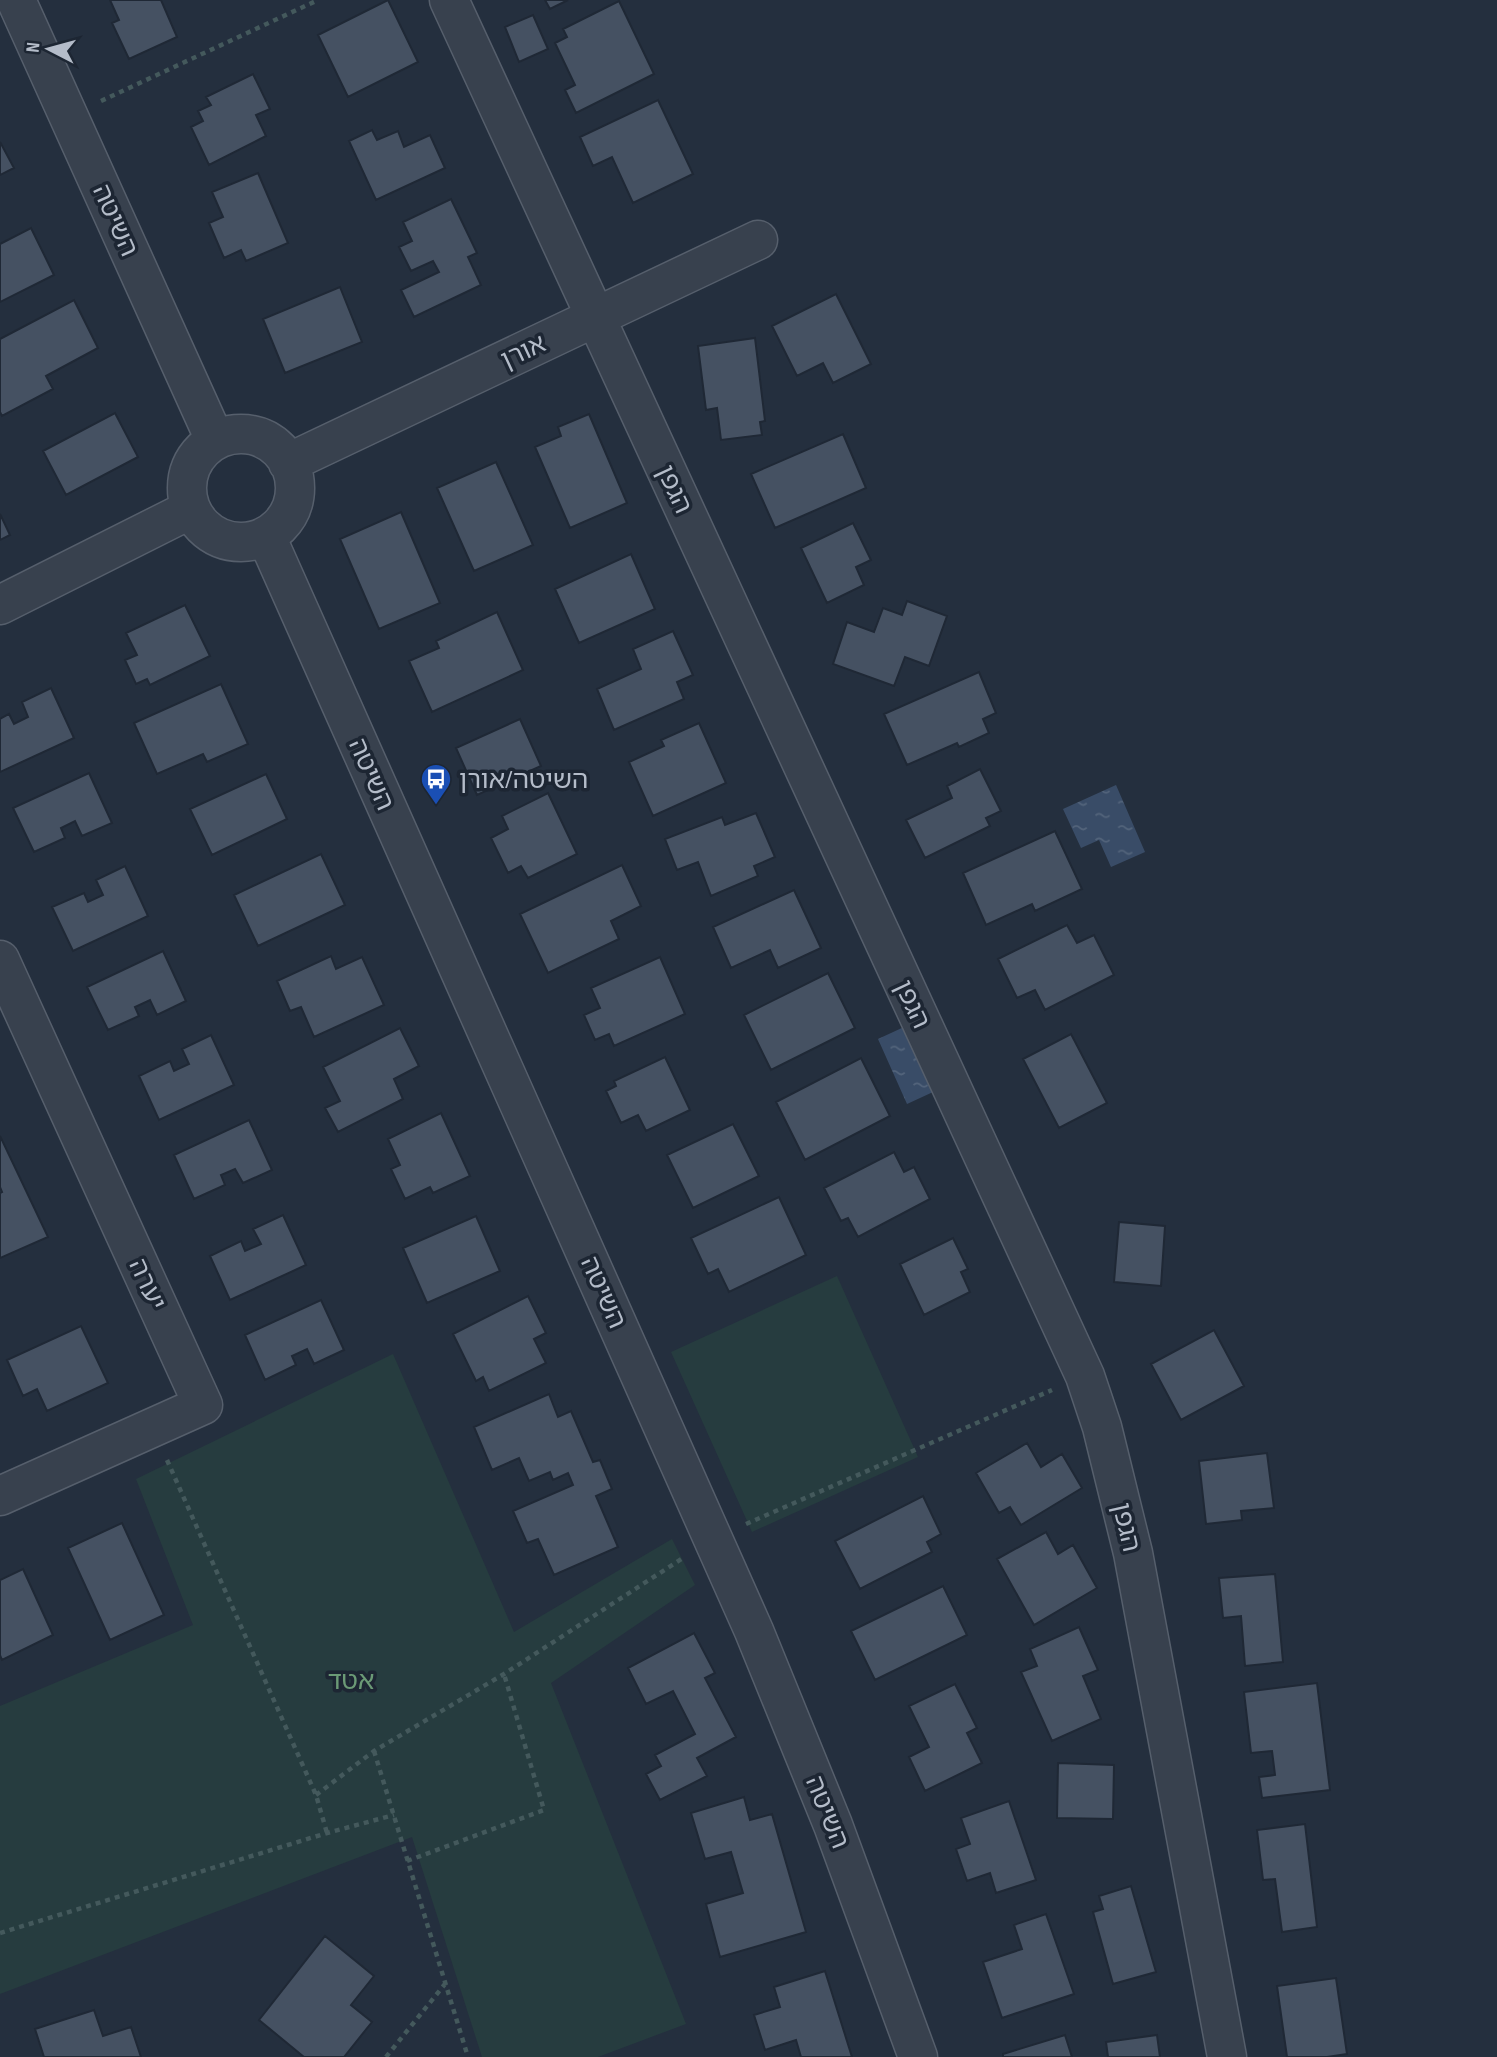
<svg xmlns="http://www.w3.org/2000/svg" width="1497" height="2057" font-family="'Sofia Sans Condensed','Noto Sans Hebrew',sans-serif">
  <defs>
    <pattern id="water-ripples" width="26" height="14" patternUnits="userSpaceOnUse" patternTransform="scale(1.75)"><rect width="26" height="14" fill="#394c67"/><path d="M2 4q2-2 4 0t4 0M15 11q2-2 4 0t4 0" fill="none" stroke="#53647b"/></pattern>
  </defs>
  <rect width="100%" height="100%" fill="#242f3e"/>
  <path fill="#263c3f" d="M837,1276l81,181 -166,75 -81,-180z
    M393,1354l121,278 158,-93 23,46 -144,98 135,341 -88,33h-116l-70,-220 -412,157v-288l193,-81 -57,-146z"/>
  <path fill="url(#water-ripples)" d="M1116,785l29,67 -34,15 -12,-27 -18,8 -18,-39z
    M904,1027l29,65 -26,12 -29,-65z"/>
  <path fill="#455162" stroke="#1f2835" stroke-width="2" d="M110,0h51l16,37 -48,22 -17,-36 7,-3z
    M388,0l30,62 -70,35 -30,-62z
    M545,0h23l-18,9z
    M619,1l35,73 -78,39 -11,-23 10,-5 -20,-42 12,-6 -4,-8z
    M533,15l15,34 -29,13 -14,-35z
    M253,74l17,35 -14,6 10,21 -57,29 -18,-38 12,-6 -5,-10 13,-6 -5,-8z
    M658,100l35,74 -60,29 -21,-46 -19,9 -13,-29z
    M372,130l5,10 21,-9 6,16 26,-12 15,33 -69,32 -27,-59z
    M0,142l14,26 -14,7z
    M258,173l30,70 -42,18 -5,-11 -17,8 -15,-35 14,-6 -11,-25z
    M451,199l26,54 -9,4 13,28 -67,32 -13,-27 38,-18 -6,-11 -22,10 -12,-24 13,-6 -9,-19z
    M31,228l23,47 -54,27v-58z
    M340,287l22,55 -77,31 -22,-54z
    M836,294l35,70 -38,19 -10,-20 -26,13 -25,-50z
    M74,300l24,48 -52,28 7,13 -51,27 -2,-4v-73z
    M755,338l10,83 -5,1 2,13 -41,5 -4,-32 -11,2 -8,-64z
    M115,413l23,44 -72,38 -23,-44z
    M589,414l38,89 -57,25 -35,-81 26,-11 -3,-9z
    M843,434l23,54 -91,40 -24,-54z
    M496,462l37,83 -59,26 -37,-83z
    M401,512l39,91 -61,26 -39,-90z
    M0,514l10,21 -10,5z
    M853,523l18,37 -15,7 8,18 -37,18 -26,-55z
    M631,554l24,55 -76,34 -24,-54z
    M907,601l40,15 -18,50 -24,-9 -11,29 -61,-22 14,-42 27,10 9,-24 19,7z
    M185,605l25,51 -60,29 -3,-6 -11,5 -11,-24 12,-5 -11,-22z
    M497,612l26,58 -91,42 -23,-51 30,-13 -3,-7z
    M673,631l20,44 -16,7 7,17 -70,31 -17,-41 44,-20 -8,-20z
    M979,672l17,41 -13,6 6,14 -30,14 -2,-4 -50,22 -23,-51z
    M221,684l27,60 -41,18 -4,-8 -46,20 -23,-51z
    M51,688l23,50 -74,34v-53l9,-5 5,10 14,-7 -6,-15z
    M520,719l21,47 -64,29 -21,-47z
    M699,723l27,60 -73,33 -24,-54 35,-16 -3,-6z
    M980,769l21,42 -15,7 4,8 -65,32 -19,-38 46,-22 -5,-12z
    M89,773l23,50 -30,13 -7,-15 -14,7 4,10 -31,14 -21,-44z
    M266,774l21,45 -75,36 -22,-46z
    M548,793l29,61 -49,24 -7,-12 -13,7 -17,-35 17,-9 -6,-13z
    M756,813l19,44 -21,9 4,10 -47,20 -13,-34 -21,8 -12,-31 57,-22 3,8z
    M1055,831l27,58 -47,22 -3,-7 -46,21 -23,-52z
    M321,854l24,51 -87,41 -24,-51z
    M622,865l19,41 -30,15 8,18 -71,34 -28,-59z
    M125,866l23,50 -75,35 -21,-44 32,-14 4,9 15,-7 -7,-15z
    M794,890l27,58 -43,20 -8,-18 -39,18 -18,-41z
    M1067,925l10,18 17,-8 20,40 -69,35 -10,-20 -18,8 -19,-39z
    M163,951l23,50 -29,14 -7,-15 -15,7 4,9 -31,14 -21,-43z
    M331,956l5,13 26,-12 22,48 -70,32 -13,-30 -11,4 -13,-30z
    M660,957l25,57 -71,32 -5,-12 -14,6 -11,-25 16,-7 -9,-20z
    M828,973l27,55 -84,42 -27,-55z
    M400,1028l19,38 -25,13 9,20 -65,33 -13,-24 15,-7 -17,-34z
    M1071,1034l36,69 -48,25 -36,-69z
    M211,1035l23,50 -75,35 -20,-44 31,-15 4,10 15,-7 -7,-15z
    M665,1057l25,53 -44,21 -8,-16 -17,8 -15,-32 10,-5 -2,-5z
    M861,1058l29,58 -85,44 -29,-58z
    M441,1113l29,63 -37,17 -3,-6 -25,12 -14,-30 9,-4 -12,-26z
    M249,1120l23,50 -29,13 -8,-14 -14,6 4,10 -31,14 -20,-44z
    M733,1124l26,52 -66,32 -26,-53z
    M0,1136l48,101 -48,21v-65l2,-1 -2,-5z
    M894,1152l10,20 10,-5 16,32 -72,38 -10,-19 -7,3 -17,-33z
    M779,1197l27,58 -77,37 -11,-23 -10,5 -17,-36z
    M283,1215l23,50 -76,35 -20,-44 31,-15 4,10 16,-7 -8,-15z
    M476,1216l24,55 -73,32 -24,-55z
    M1119,1222l46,4 -4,60 -47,-4z
    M953,1238l15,31 -7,3 9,20 -46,23 -24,-51z
    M528,1296l18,37 -12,6 12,24 -57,28 -6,-14 -7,4 -23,-47z
    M321,1300l23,50 -30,14 -7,-15 -15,7 4,9 -31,15 -20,-45z
    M81,1326l27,57 -61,28 -10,-22 -14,7 -16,-36z
    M1214,1330l30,56 -63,34 -30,-56z
    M549,1394l9,23 13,-6 22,51 7,-2 12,29 -16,7 22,51 -64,28 -16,-36 -11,4 -14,-32 60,-26 -5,-12 -15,7 -3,-8 -21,9 -10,-23 -27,12 -18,-43z
    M1027,1443l14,24 21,-13 20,34 -61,37 -11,-18 -11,6 -23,-40z
    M1267,1453l7,55 -33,3 1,9 -36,4 -7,-63z
    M923,1496l18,38 -14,8 5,10 -72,37 -25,-48z
    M122,1523l42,92 -54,25 -42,-92z
    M1046,1532l12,22 15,-9 24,43 -63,37 -37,-66z
    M23,1569l30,66 -51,25 -2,-5v-75z
    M1275,1574l8,88 -38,4 -4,-50 -18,2 -4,-40z
    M943,1586l24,49 -92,45 -24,-49z
    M1079,1627l19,43 -15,6 18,43 -49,22 -31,-69 16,-6 -7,-17z
    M694,1633l21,40 -10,5 31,59 -39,21 10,18 -47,24 -14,-26 15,-8 -6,-11 40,-21 -22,-43 -27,13 -18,-36z
    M1317,1683l13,107 -68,8 -3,-21 16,-2 -3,-24 -21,2 -7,-61z
    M955,1684l22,44 -10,5 15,30 -57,28 -16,-34 20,-10 -20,-41z
    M1058,1763l56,2 -1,54 -56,-1z
    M744,1797l6,23 22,-6 34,118 -86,25 -14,-53 37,-11 -12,-41 -26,7 -14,-46z
    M1009,1801l27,79 -40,13 -6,-20 -23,8 -11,-32 14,-5 -9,-26z
    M1305,1824l12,103 -35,5 -7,-53 -12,1 -6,-50z
    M1131,1886l25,86 -43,12 -20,-72 10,-3 -4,-13z
    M1046,1914l28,80 -72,24 -19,-56 39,-13 -8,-24z
    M325,1936l49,40 -23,29 21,17 -28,35h-40l-45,-37z
    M825,1971l27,86h-51l-5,-17 -31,10 -11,-35 26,-8 -6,-20z
    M1336,1978l11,76 -20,3h-40l-10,-71z
    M94,2010l9,26 28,-9 10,30h-97l-9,-28z
    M1065,2035l7,22h-69v-3z
    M1157,2035l3,22h-52l-2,-15z"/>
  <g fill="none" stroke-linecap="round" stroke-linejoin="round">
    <g stroke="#565f6c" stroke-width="41">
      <path id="minor" d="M16,0l199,440
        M449,0l636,1376 17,51 31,126 94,504
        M187 488a54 54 0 1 1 108 0a54 54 0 1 1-108 0Z
        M288,463l470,-223
        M266,536l488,1095 79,194 85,232
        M0,605l191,-96
        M0,960l203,445 -203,91"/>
    </g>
    <path stroke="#44595c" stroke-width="4.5" stroke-dasharray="5 5" stroke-linecap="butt" d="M101,101l217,-101
      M167,1460l149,335 11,38
      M746,1524l306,-134
      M374,1751l94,306
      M316,1795l58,-44 130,-77 179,-116
      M407,1861l137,-51 -40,-136
      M0,1933l327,-100 67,-18
      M386,2057l59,-73"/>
    <use href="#minor" stroke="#38414e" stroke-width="38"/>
  </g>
  <defs>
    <g id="bus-pin" transform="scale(1.575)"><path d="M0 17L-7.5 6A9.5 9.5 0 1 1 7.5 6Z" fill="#1a4fb4" stroke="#1d2633"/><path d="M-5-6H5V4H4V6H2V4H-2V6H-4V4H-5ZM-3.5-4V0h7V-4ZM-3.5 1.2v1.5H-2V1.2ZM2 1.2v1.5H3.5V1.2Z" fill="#fff"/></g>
  </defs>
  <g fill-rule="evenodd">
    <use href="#bus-pin" x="436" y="779"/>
  </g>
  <g text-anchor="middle" stroke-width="7" stroke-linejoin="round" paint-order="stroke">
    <g font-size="26" fill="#b4bcc9" stroke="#1d2633">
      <text transform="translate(116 220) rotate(66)" y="9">השיטה</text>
      <text transform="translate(523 351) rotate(-25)" y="9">אורן</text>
      <text transform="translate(675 489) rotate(65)" y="9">הגפן</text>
      <text transform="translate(372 774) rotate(66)" y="9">השיטה</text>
      <text transform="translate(913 1004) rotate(65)" y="9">הגפן</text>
      <text transform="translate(148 1284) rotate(65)" y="9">יערה</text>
      <text transform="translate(604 1292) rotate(66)" y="9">השיטה</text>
      <text transform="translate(1127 1527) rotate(77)" y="9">הגפן</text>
      <text transform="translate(828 1812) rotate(68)" y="9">השיטה</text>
    </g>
    <g font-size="26" fill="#b4bcc9" stroke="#1d2633" text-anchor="start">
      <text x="459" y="788">השיטה/אורן</text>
    </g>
    <g font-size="26" fill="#6b9a76" stroke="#1d2633">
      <text x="351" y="1689">אטד</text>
    </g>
  </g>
  <g transform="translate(49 49) rotate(276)" stroke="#1d2633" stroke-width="5" paint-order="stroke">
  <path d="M0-5L12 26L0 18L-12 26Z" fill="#b4bcc9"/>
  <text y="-10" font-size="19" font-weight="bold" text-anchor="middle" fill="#b4bcc9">N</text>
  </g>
</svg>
